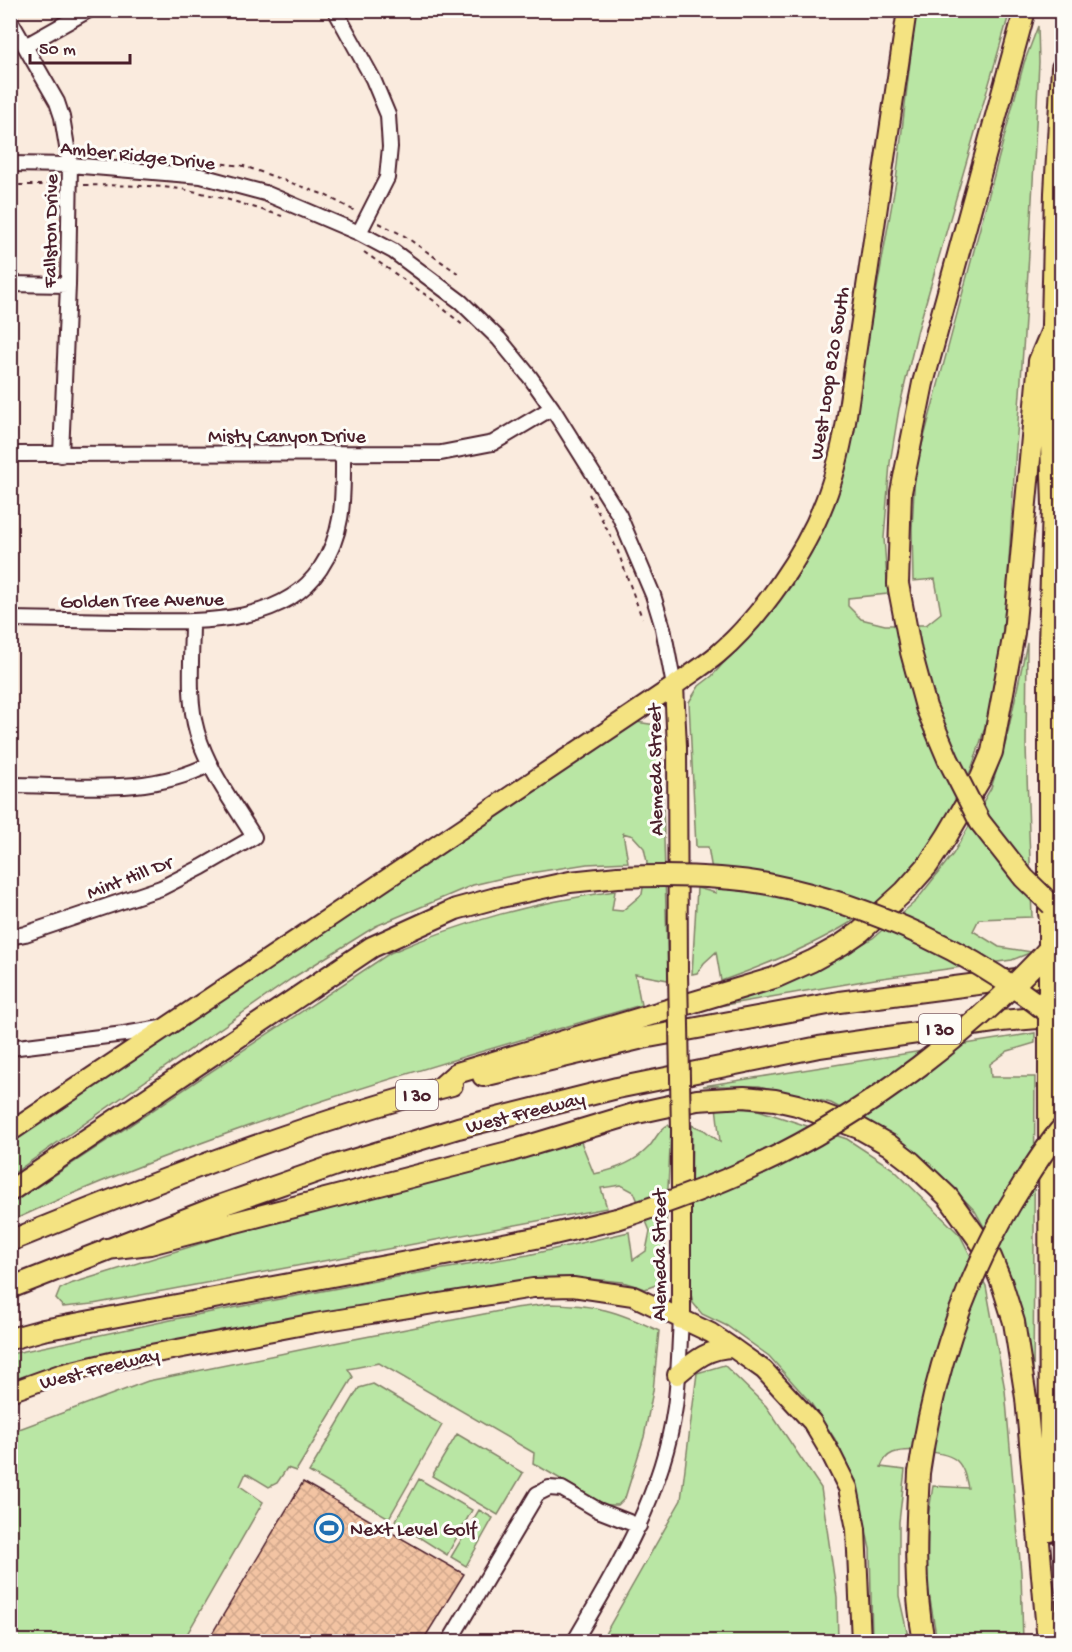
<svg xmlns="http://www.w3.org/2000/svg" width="1072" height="1652" font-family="'Gochi Hand',sans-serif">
  <defs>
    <pattern id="building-cross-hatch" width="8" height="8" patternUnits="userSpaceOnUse" patternTransform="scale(1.5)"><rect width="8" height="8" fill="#f3c4a3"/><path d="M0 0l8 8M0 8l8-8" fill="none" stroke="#d2a88c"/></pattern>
  </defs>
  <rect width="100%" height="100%" fill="#faebde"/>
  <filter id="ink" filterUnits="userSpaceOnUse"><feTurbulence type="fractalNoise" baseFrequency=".0167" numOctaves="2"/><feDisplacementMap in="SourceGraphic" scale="12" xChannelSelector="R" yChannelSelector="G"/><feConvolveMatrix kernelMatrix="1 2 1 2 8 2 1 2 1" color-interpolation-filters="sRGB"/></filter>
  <g filter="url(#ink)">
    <path fill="#b9e6a4" stroke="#828268" stroke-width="1.5" d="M916,11h94l-93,322 -18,76 -9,54 -6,75 4,56 -40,4v8l13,13 24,6h41l15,-12 -6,-34 -22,2 -1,-52 3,-58 109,-408 14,-37 1,36c-6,128 -13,257 -23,385 -10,131 -5,299 -92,406 -21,25 -45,52 -73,69 -40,25 -85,43 -130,59l-5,-29 -12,11 -7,10 -5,1 5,-86 19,5 -8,-46h-12l-7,-145 10,-16 13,-10 80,-91 30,-54 24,-68 50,-282z
      M1027,643l-1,104 6,170 -53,2 -6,12 26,16 33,5 -20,8 -137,19 -162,28 96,-34 64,-35 43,-37 37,-47 38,-66 15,-47z
      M636,722l20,3 5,7 7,248 -33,-6 6,31c-213,61 -428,123 -630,216v-17l379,-251c76,-33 144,-50 225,-62l-3,19 10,1 20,-17 5,-32 -3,-14 -11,-12 -10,-3 5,29 -41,2 -76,12 -38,9 -97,41 -85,53 -280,196v-32z
      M1035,1033v10l-27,8 -18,13 1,13h44l-2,309 -16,-89 -9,-28 -33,-58 -47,-49 -40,-28 -57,-31 -72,-17h-56z
      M716,1106l42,4 89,29 46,30 67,66 26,51 19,104 16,182 2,69h-86l-10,-60 1,-64 5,-31 35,2c-2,-9 -4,-20 -11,-27 -10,-10 -51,-13 -64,-8 -7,3 -10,8 -12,14l24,3 -6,52v74l10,45h-37l-2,-92 -9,-41 -12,-38 -14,-31 -25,-37 -41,-46 -42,-30 -25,-12 -9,-11 -3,-13 2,-165 12,5 16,12z
      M668,1125l3,3 -7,139 -5,17 -14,5 -22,-7 -54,-5 -30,1 -67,10 -206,37 -255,60 -1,-31 175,-37 222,-42 121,-20 101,-23 4,28 13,-9 4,-20 -16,-39 -13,-7 -20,3 6,20 -514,96 -30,3 -7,-8 4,-10 10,-5 194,-60 317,-82 13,32c21,-4 40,-11 55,-27 7,-8 9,-17 19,-22z
      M548,1304c46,0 69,7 111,27l-6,60 -9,46 -19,61 -7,7h-13l-72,-42 1,-10 -155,-90 -31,6 5,8 -57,94 -9,-3 -10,15 -8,4 -23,-14 -6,13 23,16 -80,139 -172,1v-210l137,-51 186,-38 181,-35z
      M724,1365l42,41 55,82 16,109 1,44h-237l80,-141 16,-127z
      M373,1384l69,41 -53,93 -80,-46 50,-84z
      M457,1434l66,39 -25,42 -66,-39z
      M419,1479l53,31 -25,45 -52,-33z
      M479,1510l14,8 -27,48 -15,-9z"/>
    <path fill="url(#building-cross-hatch)" stroke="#4a1f2b" stroke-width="1.5" d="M303,1482l161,92 -42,68h-4l-11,-8 2,8h-19l-1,-6 -4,6h-178z"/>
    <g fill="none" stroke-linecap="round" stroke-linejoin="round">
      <g stroke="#4a1f2b" stroke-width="18">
        <path id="minor" d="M335,10l38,69 15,36 2,32 -3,31 -28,55 34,18 68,51 38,37 31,38 22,31 67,107 34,80 10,33 11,58
          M10,20l47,82 5,15 8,48 -2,120 -7,170
          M25,46l64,-36
          M10,164l60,1 131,11 64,17 94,40
          M10,284l58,1
          M10,454l431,-1 52,-10 59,-35
          M10,619c39,1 77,1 115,2 63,0 155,8 195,-52 25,-37 23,-73 23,-115
          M10,785c66,0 140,11 200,-21
          M10,937l15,-3 136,-46 41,-21 52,-30c-20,-33 -46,-67 -57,-105 -10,-35 -5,-75 -5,-111
          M10,1048l114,-14 37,-6
          M449,1642l88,-148 12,-6 13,1 36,21 41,16
          M574,1642c44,-74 89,-149 101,-235 4,-29 4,-58 6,-87"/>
      </g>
      <g stroke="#4a1f2b" stroke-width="22">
        <path id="major" d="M674,686l3,60 1,227
          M681,1130v190
          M10,1132l664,-446c15,-11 31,-21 44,-32 43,-37 87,-101 107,-153 10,-25 16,-52 21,-79l61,-412
          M677,1375c18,-15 32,-27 56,-27
          M10,1392l50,-18 59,-14 196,-37 218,-35 40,-1 60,9 78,37 22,15 31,22 48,52 19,32 17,34 8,41 5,113"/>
      </g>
      <g stroke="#4a1f2b" stroke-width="24">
        <path id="highway" d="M898,584l3,-92 22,-109 102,-373
          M1049,914v-268l4,-141 -3,-93 5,-219 7,-125
          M483,1076l160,-38 196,-36 223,-29
          M1049,1083l1,448
          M440,1088l17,-15 317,-95 38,-17 29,-16 19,-13 45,-41 23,-26 19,-29 34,-58 11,-26 22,-119 25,-272 13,-31
          M10,1191l362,-244 84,-38 40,-11 74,-16 48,-5
          M10,1241c145,-59 291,-117 442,-156
          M107,1249l43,-5 358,-92 129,-39 60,-13 47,-3 31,3 22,5 62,23 30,17 22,17 37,35 43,60 11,27 12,38 12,76 22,244
          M10,1288l209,-82 117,-41 122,-37 159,-40 202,-41 182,-26 61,-5
          M10,1339l33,-9 498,-93 76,-18
          M919,1473c-3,57 -6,112 5,169"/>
      </g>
      <path stroke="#4a1f2b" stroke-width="2" stroke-dasharray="4.5 4.5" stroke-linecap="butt" d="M103,153h28l56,7
        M205,162l39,4 81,29 30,16
        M10,185h48
        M84,185c36,1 73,-1 108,6 31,6 60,16 90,25
        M379,223l24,12 56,39
        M364,252l69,48 32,27
        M589,494l28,55 25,69"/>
      <use href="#minor" stroke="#fdfcf7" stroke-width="14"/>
      <use href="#major" stroke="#f4e382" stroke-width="18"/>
      <use href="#highway" stroke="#f4e382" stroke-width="20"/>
      <g stroke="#4a1f2b" stroke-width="22" stroke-linecap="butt">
        <path id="major-bridge" d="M678,973l3,157"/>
      </g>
      <g stroke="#4a1f2b" stroke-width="24" stroke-linecap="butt">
        <path id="highway-bridge" d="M898,584l13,68 15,55 22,52 32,63 44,56 38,37
          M618,877c50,-2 101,-2 150,7 104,21 212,70 294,140
          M1049,921v162
          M617,1219c47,-15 92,-31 137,-52 111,-51 228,-141 308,-233
          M919,1473c15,-104 47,-200 104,-289 12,-19 24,-39 39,-56"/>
      </g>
      <use href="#major-bridge" stroke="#f4e382" stroke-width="18"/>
      <use href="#highway-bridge" stroke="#f4e382" stroke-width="20"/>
    </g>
  </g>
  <defs>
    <g id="stadium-ring" transform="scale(1.5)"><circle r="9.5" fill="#fdfcf7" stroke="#1f6fb2" stroke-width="1.5"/><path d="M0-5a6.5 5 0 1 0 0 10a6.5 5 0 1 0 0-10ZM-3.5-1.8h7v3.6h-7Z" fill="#1f6fb2"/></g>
  </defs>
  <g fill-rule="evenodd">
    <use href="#stadium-ring" x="329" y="1528"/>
  </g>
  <g text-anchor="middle" stroke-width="6" stroke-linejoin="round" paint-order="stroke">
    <g fill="#fdfcf7" stroke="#806168" stroke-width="1.5">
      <rect x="919" y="1014" width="42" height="30" rx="4.5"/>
      <rect x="396" y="1080" width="42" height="30" rx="4.5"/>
    </g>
    <g font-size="18" font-weight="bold" fill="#4a1f2b">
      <text x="940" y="1035">I 30</text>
      <text x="417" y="1101">I 30</text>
    </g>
    <g font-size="20" fill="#4a1f2b" stroke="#fdfcf7">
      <text transform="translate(138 154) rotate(6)" y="7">Amber Ridge Drive</text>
      <text transform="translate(49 231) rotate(-89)" y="7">Fallston Drive</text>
      <text transform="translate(828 373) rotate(-81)" y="7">West Loop 820 South</text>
      <text x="287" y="442">Misty Canyon Drive</text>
      <text transform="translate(142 599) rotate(-1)" y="7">Golden Tree Avenue</text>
      <text transform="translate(654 770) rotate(-91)" y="7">Alemeda Street</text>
      <text transform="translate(129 876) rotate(-21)" y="7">Mint Hill Dr</text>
      <text transform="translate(525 1111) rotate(-14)" y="7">West Freeway</text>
      <text transform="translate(658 1255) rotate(-90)" y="7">Alemeda Street</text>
      <text transform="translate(99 1367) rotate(-14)" y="7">West Freeway</text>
    </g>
    <g font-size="20" fill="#4a1f2b" stroke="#fdfcf7" text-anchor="start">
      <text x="350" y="1535">Next Level Golf</text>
    </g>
  </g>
  <rect width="1072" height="1652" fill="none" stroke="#fdfcf7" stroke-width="36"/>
  <rect x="18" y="18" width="1036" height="1616" fill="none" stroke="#4a1f2b" stroke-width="2" filter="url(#ink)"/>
  <path d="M30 54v9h100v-9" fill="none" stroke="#4a1f2b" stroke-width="3"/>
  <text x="39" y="54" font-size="18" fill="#4a1f2b" stroke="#fdfcf7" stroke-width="4.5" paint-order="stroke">50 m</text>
</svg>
